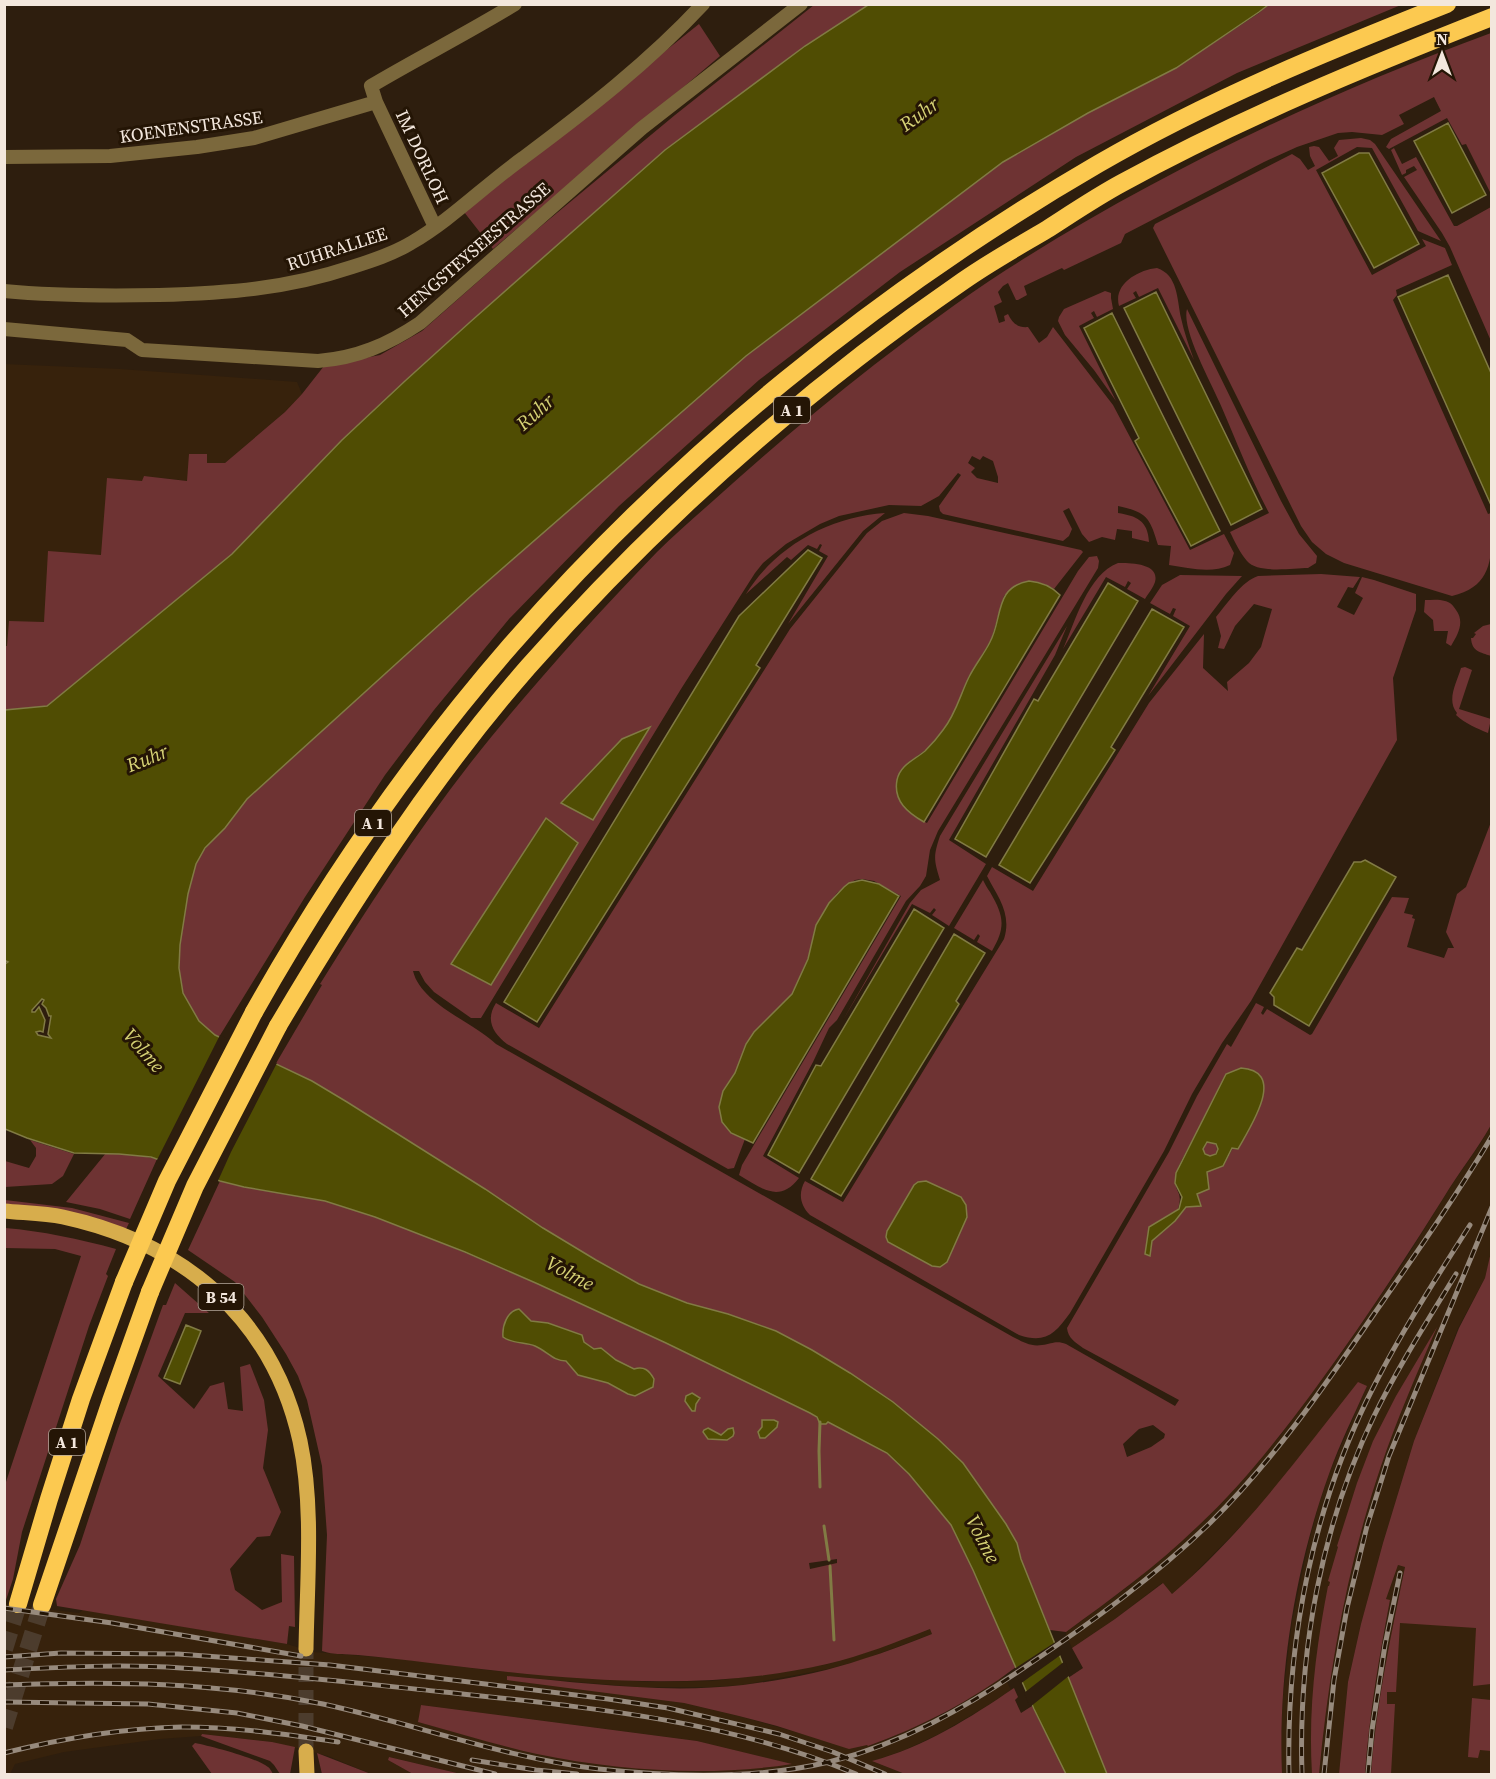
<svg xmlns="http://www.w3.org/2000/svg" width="1496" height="1779" font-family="'Source Serif 4',serif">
  <rect width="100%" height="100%" fill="#2e1e0e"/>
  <path fill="#37220c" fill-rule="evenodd" d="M4,364l116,5 177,13 5,12 -17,18 -60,51h-18l-19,18 -44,-5 -1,5 -42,74 -57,67 -37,24h-2z
    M1491,1125l1,127 -7,26 -27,50 -44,113 -31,102 -22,81 -13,58 -9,92h-57l-1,-38 2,-40 9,-75 16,-76 10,-38 12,-36 37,-85 -121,135 -58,59 -16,14 -10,-11 -47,36 -43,29 -6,-13v-3l64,-47 67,-58 42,-44 40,-46 63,-85 63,-92 46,-74 29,-42z
    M1398,1565l7,2 -9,45 95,4v158h-126l3,-43 12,-76 10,-54 -4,-2z
    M5,1604l74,9 4,-3 204,34 26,8 89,7 93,12 153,11 64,-1 67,-8 49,-9 33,-10 69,-25 2,5 -70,26 -34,9 -86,16 -30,2h-76l-128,-11 176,27 55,13 64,18 65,10 1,2 23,-9 51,-23 61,-38 7,14 -24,16 -48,28 -34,16 -32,11 32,13h-444l-72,-17 -1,3 25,14h-42l-43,-18 -56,-14 -70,-8 -1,2 -41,3 -96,13 -49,12 -5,10h-5zM421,1705l276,36 93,23 -55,5 -40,1 -124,-10 -69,-15 -83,-23z"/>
  <path fill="#6e3333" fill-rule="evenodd" d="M814,5h54l-63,41 -140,104 -196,173 -64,58 -63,59 -110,114 -185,152 -42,4v-64h2l2,-25 35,1 4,-71 53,4 6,-77 35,3 2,-5 43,5 2,-27h18v9h18l60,-51 17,-18 22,-28 56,-11 42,-24 112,-99 141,-117z
    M1268,5h133l-164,68 -161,84 -176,115 -141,108 -140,126 -110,113 -75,91 -49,65 -80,122 -86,140c-15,-6 -33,-30 -37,-45 -8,-30 3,-99 14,-128 6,-15 18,-24 28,-35 8,-10 15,-20 23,-30l225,-204 274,-239 257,-194 85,-49 88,-45 83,-55z
    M699,24l21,32 -227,193 -29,-37z
    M1491,33v161l-25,-50 -4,1 -15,-27 -58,31 -3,-2 5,-8 50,-28 -7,-14 -35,18 5,9 -22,11 -30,-3 -14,1 -41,14 -33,15 -139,72 -4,9 -57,27 -2,-2 -38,18 3,9 -9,5h-2l-8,-17 -5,3 -5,6 4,10 -8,4 5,17 6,-2 -1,-5 4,-2c4,9 10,14 20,13l11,16 8,-6 6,-10 60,78 77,145 34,-16 10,19 -4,12c-19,9 -41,3 -61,0l2,-19 -13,-1c-8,-27 -11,-33 -40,-39v7c18,3 30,7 31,29l-17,-4v-7l-15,-2 -2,11 -13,-3 -13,5 -7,-8 -13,-26 -6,3 9,18 -3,7 -6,5 -120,-27 -3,-3 -1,-5 22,-31 -3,-2 -19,23 -18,10 -32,-1 -50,11 -19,8 -34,20 -23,19 -8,10 -74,116 -200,329h-10l-37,-26 -9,-10 -6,-11h-6c8,33 60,51 83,73l517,293c10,5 18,10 29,8 10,-1 14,-5 24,-1l109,62 4,-6 -96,-52c-8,-6 -15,-10 -16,-20l102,-176 28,-56 30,-52 4,3 25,-44 8,4 -3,6 2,2 4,-6 43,26 2,-1 80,-137 17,1 -5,15 9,2 -1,3 3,1 -8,28 37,11 4,-10h6l-8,-16 11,-38 9,-7 25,-65v303c-14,25 -32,47 -47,72 -42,67 -85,132 -132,196 -35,47 -72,94 -115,134 -40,39 -86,72 -131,105l-16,-2 -29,-71 -4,-16 -11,-19 -43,-61 -113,-90 -38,-23 -36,-18 -48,-18 -41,-11 -48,-19 -43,-24 -53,-32 -58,-39 -138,-87 -35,-21 -37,-16 47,-80 -2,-1c53,-85 108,-170 172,-248 52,-63 108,-125 165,-184 18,-18 38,-35 57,-52 52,-47 105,-92 160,-135 43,-33 86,-65 132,-95 152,-97 316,-175 485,-237zM972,456l8,4 3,-4 10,5 5,16v6l-21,-5 -6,-6 4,-4 -7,-5zM649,728l-56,92 -32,-17 61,-64zM1197,1132l36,16 -10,18 -16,6 -10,22 -22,27 -23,20 -6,14 3,-28 29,-18c5,-17 -2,-15 -3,-28 0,-13 16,-37 22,-49zM1153,1425l12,9 -1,4 -13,9 -24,10 -4,-13 16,-15z
    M1361,138l9,2 5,4 66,97 -23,-10 -46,-83 -15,-1 -41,23 56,105 54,-29 -4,-7 23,9 7,17 -56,25 1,5 -4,5 95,214 3,-1c1,39 5,73 -39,83l-108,-33 -18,-9 -14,-12 -11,-16 -148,-298 2,-4 137,-70 8,5 8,11 7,-4 -5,-10 -1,-9 5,-1 5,1 10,14 9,-5 -4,-8 5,-8z
    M1394,148l8,16 14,-7 38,69h3l34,-19v134l-41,-94 -8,-14 -38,-56 13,-7 -3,-4 -8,4v3l-4,2 -11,-25z
    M1157,268c21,7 20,31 24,50 3,14 8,28 13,42l-36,-72 -19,9 -3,-6 -3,2 3,5 -17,8c-6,-22 19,-36 38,-38z
    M1105,291l6,2v5l2,11 -16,8 -3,-6 -3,2 3,5 -15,8 37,75 -22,-31 -29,-35 -7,-14 1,-4 5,-8z
    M1187,309l94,192 18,33 18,22 -1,7 -8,5c-16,0 -50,6 -61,-7 -7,-8 -12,-19 -17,-29l39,-19c-18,-34 -32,-70 -47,-105 -9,-22 -41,-78 -35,-99z
    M885,513l-22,18 -75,93 40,-68 -9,-5 3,-6 -2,-1 -3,5 -9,-4 -17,15 -4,-3 -41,37c30,-48 83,-77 139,-81z
    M904,513l24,3 153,34 2,2 -29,37 -10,-5 -30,2 -10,10 -13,44 -22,36 -18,44 -24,29 -17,12 -13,27c4,21 12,25 30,35l151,-252 11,-14 8,-1 2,5 -1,7 -160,263 -8,19 -4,26 -6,10 -14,15 -69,119 -8,8 -16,34 -50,94 36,22c-20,26 -38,10 -60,-3l3,-10 159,-269 -27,-15 -12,-2 -7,1 -18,13 -8,10 -13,22 -8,34 -16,35 -38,38 -19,41 -12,18 8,42 14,6 -11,29 -6,1 -221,-125c-14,-11 -22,-24 -11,-41l43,25 251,-399 77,-96 15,-12z
    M1118,563c12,0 42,0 37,19 -2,6 -7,12 -10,17l-18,-10 4,-6 -3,-2 -3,6 -19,-10 -43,72c12,-27 25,-75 55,-86z
    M1321,574l39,3 -7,11 -5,-1 -11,20 17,8 9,-17 -8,-5 7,-16 12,3 42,14v16l-23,68 4,62 -146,261 -29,42 -30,51 -28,57 -94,162c-15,21 -25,31 -51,22l-209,-120c-10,-10 -12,-22 -5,-34l38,21 161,-263c8,-25 -6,-42 -17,-63l5,-9 41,24 116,-188 55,-69 -1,34 25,23 -1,-9 22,-19 12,-16 11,-38 -18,-5 -19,22 -11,23 -6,-1 3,-12 -5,-19c11,-13 26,-36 42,-41z
    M1180,575l62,1 -16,18 -78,102 42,-70 -17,-10 3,-7 -3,-1 -3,6 -20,-11 12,-18z
    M1425,600c6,0 14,-1 20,1 5,1 8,4 11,9 9,12 2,24 -5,36l-5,-3 2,-12h-14l-1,-11 -9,-8z
    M1491,624v32c-11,-4 -19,-4 -20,-18h2l3,-4 -2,-1 9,-7z
    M1067,626l-12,29 -106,185 37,24 -37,62 -17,-11 4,-5 -2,-2 -4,5 -18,-9 -69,116 67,-117 11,-13 19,-10c-6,-20 -7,-23 0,-44z
    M1465,667l7,3 -13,39 32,10 -3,14c-12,-5 -22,-9 -32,-18l1,-2c-11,-13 0,-31 4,-45z
    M983,880c2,4 4,8 7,12 14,24 16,35 2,59l-15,-9 3,-6 -2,-2 -4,6 -20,-12z
    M30,1140l44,14 -11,22 -11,8 -47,3v-26l24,7 7,-12v-8z
    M1203 1149a7 7 0 1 1 14 0a7 7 0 1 1-14 0Z
    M106,1153l30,2 21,4 -27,60 -30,-10 -34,-7z
    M220,1181l24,6 81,14 50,16 51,19 112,48 128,59 144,70 16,11 2,-2 59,31 22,21 42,51 22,45 43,97c-45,34 -95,60 -148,79l-1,-1 -18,4 -72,-23 -38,-10 -55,-13 -177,-23v-4c78,7 158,18 236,9 40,-5 82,-13 120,-26 23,-7 46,-16 69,-25l-2,-5c-34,13 -68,27 -103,35 -130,30 -266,15 -397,-1 -24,-3 -48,-6 -72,-8 -11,-1 -25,0 -36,-4l5,-116 -5,-69 -15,-66 -9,-24 -12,-22 -24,-37 -27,-35 -47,-32zM837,1559v4l-27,6 -1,-6z
    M5,1200l67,8 57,15 -3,6 -30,-10 -91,-14z
    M5,1228c37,3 74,11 111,21l-10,25 2,2 -19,50 -67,206 -9,47 -8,24v-118l76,-229 -26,-7 -50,-1z
    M1491,1252v432l-18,2 3,-58 -76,-5 -4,69h-9v12h8l-4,70h-20c5,-70 20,-138 34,-207l-7,-2 -12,34 4,1c-11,58 -21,116 -25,174h-26l9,-92 13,-58 22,-81 31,-102 45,-113 26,-50z
    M175,1283l34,30h-24l-27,63 36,33 16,-23 14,-4 4,27 15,2 -3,-44 10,-3 14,36 4,30 -5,38 18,44 -11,24 -13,1 -27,32 5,21 27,20 20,-8 -1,-48 13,2 1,71 -6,-1 -2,18 -230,-38 -1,-7 24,-54 38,-116 45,-124h3z
    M1437,1327c-20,46 -40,92 -56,139 -34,100 -52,204 -62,308h-7c-4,-66 4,-126 16,-188h1l1,-4 -2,-1 10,-34 -1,-1 20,-63 16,-42 23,-45z
    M1358,1382l9,4c-13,29 -27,57 -38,88 -34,95 -51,199 -47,300h-175l-39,-96 15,-10 -11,-20 43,-29 48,-36 9,11c72,-61 128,-139 186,-212z
    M1014,1688l4,9 -3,3 6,13 11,-7 34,68h-161l-33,-13c52,-14 98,-43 142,-73z
    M1472,1698l19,2v51l-11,-1 -2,8 -10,-1z
    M421,1705l276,36 95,23c-83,13 -173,7 -255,-10 -40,-9 -79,-21 -119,-32z
    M202,1734l70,8 23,5 -5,27h-10l-6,-9 -4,-4 -69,-25z
    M195,1743c15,3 62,15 73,24 2,1 4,5 5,7h-61l-20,-28z
    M317,1753l54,21h-49z
    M389,1757l72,17h-48l-25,-14z"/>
  <path fill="#504d03" stroke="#817b44" stroke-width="1.5" fill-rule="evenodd" d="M868,5h400l-9,7 -83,56 -88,45 -85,49 -257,194 -274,239 -225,204 -22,29 -20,20 -9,16 -8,30 -8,51 -1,23 4,25 16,28 16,14 97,46 35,21 138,87 58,39 53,32 43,24 48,19 41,11 48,17 36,19 38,23 43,29 45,37 25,24 43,61 11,19 4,16 86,215h-41l-32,-65 -61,-139 -22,-45 -42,-51 -22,-21 -59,-31 -2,2h-6l-3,-7 -7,-4 -144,-70 -128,-59 -73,-32 -90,-35 -50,-16 -81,-14 -24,-6 -69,-24 -32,-3 -45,-1 -47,-15 -22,-9 -1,-164 4,-3 -2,-1 -1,1v-252l42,-4 185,-152 110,-114 63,-59 64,-58 196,-173 140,-104zM42,999l2,1 -2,4 4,4 3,8h2l-3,18 3,4 -13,-3 -2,-3 4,-1 3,1 2,-12 -6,-13 -4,5h-3v-2z
    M1448,123l38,72 -34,18 -38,-72z
    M1359,153h10l50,91 -45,24 -52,-95z
    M1448,275l43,98v132l-93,-208z
    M1156,292l106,217 -31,16 -107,-217z
    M1112,313l108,218 -29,15 -56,-105 4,-3 -55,-110z
    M808,550l14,8 -66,107 4,3 -223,354 -33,-20 235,-386z
    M1029,581c13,1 22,5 31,14l-136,227c-16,-9 -31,-21 -27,-42 3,-15 17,-20 28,-29 6,-6 13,-14 18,-21 13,-16 17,-35 26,-53 6,-12 15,-23 21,-35 13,-24 4,-55 39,-61z
    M1108,583l30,18 -152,256 -31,-18 79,-140 4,2z
    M1152,609l32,18 -73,120 4,3 -85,133 -31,-18z
    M650,727l-57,93 -32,-17 61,-64z
    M546,818l32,25 -87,142 -40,-21z
    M1365,860l31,17 -87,149 -35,-21v-8l-4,-4 27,-45 5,2 52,-88h7z
    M862,880l17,4 20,12 -146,247 -22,-10 -9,-11 -3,-15 4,-16 12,-18 11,-29 8,-12 38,-38 16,-35 8,-34 13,-22 15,-16 5,-4z
    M914,909l30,19 -145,245 -31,-18 48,-90 5,1z
    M954,934l31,19 -29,48 3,3 -118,192 -30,-17z
    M1241,1068c47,3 9,59 -3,81l-6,-1 -9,18 -16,6 2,17 -12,5 4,12 -15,1 -11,14 -23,20 -2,15 -5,-2 4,-27 30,-18 3,-12 -7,-14 1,-10 50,-99zM1207,1142l9,2 2,5 -2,5 -6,2 -5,-2 -2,-5z
    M926,1181l35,16 5,8 1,12 -20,45 -7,5 -8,-1 -44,-24 -2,-5 1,-6 27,-46 4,-3z
    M519,1309l12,12 17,2 34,12 2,7 10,7 7,-1 15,12 18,9c10,-3 15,1 20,10l-1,8 -18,9 -7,-2 -20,-11 -30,-8 -12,-14c-13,0 -19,-10 -31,-15 -10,-4 -23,-2 -32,-9 -1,-11 4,-26 16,-28z
    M186,1325l15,6 -21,53 -16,-6z
    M692,1393l8,5 -4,6 -1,7h-3l-7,-10 1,-5z
    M762,1420h12l4,2 -1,5 -12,11h-5l-2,-6 4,-5z
    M708,1428l13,7 7,-6 5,-1 1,5 -1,3 -6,4 -19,-1 -5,-7 1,-2z"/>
  <path fill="#2e1e0e" d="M220,1035l57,28 -46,89 -14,31 -61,-21z
    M1057,1641l5,13 -42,30 -6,-15z
    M1065,1661l5,14 -40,32 -6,-14z"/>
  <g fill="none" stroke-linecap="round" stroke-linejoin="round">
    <path stroke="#817b44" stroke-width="3" d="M820,1422l-1,29 1,36
      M824,1526l5,34
      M830,1566l4,74"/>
    <path stroke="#4c3c2d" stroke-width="15" stroke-dasharray="15 8" stroke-linecap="butt" d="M306,1751v-102"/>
    <path stroke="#4c3c2d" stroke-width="18" stroke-dasharray="18 9" stroke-linecap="butt" d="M4,1649l14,-45
      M4,1727l38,-122"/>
    <path stroke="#7b683c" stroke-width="14" d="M376,102l59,125
      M4,157l106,-1 87,-9 57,-9 122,-36 -5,-16c47,-28 97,-53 144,-82
      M4,291c52,5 103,5 155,4 69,-2 127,-6 193,-28 19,-6 41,-13 59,-24 40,-23 74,-58 112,-85 63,-47 126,-96 180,-154
      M4,329l123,11 15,10 176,11c39,-3 69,-16 102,-38l222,-195 159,-124"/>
    <path stroke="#d7ad4c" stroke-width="15" d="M4,1211c20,2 40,2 59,6 120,26 210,101 237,224 14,66 7,141 6,208
      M306,1751l1,23"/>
    <path stroke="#fcc950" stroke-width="18" d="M254,1012c73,-130 159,-254 257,-367 167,-191 368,-354 587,-481 110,-64 230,-113 349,-160
      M278,1026c74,-125 154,-249 250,-359 128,-145 275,-276 435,-386 27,-19 56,-35 83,-51 25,-16 50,-33 76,-47 119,-65 243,-116 370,-166
      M18,1604l31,-105 32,-100 43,-117
      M42,1605l69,-204 39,-109"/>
    <g stroke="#978a7d" stroke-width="5">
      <path id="rail" d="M4,1608l108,15 189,33
        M4,1657l57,-4 117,1 152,11 278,34 60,9 111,26 54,18 52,22
        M4,1670c59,-3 119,-6 177,-2 88,5 175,15 263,24 139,15 282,27 412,82
        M4,1685c109,-4 212,-3 319,19 92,20 182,54 276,65 73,8 159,10 230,-7 73,-18 138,-55 199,-97 64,-43 126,-88 182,-142 63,-62 114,-136 164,-209 41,-59 81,-116 118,-178
        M4,1702l144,2 89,9 65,13 193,48
        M4,1753c56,-14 120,-25 178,-26 52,0 104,7 156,15
        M472,1760l64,10 41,4
        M1289,1774c-3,-134 24,-270 86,-390 28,-55 62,-107 95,-159
        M1302,1774c-4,-122 19,-247 72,-358 24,-49 54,-96 82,-142
        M1324,1774l10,-94 13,-72 20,-82 22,-70 103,-249
        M1368,1774l4,-44 13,-85 15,-72"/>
    </g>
    <use href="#rail" stroke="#241505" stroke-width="3" stroke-dasharray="9" stroke-linecap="butt"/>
    <path stroke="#fcc950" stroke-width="18" d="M124,1282l43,-101 87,-169
      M150,1292l45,-106 83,-160"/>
  </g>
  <g text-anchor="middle" stroke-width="6" stroke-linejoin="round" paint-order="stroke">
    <g fill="#241505" stroke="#b5a89c" stroke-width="1.5">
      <rect x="774" y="397" width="36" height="26" rx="4.5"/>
      <rect x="355" y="810" width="36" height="26" rx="4.5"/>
      <rect x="198.5" y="1284" width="45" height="26" rx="4.5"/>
      <rect x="49" y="1429" width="36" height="26" rx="4.5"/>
    </g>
    <g font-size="16" font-weight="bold" fill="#f3e7dd">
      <text x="792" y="416">A 1</text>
      <text x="373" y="829">A 1</text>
      <text x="221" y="1303">B 54</text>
      <text x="67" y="1448">A 1</text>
    </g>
    <g font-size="18" fill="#f3e7dd" stroke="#241505">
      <text transform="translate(191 127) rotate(-8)" y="6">KOENENSTRASSE</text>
      <text transform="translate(422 157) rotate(65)" y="6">IM DORLOH</text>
      <text transform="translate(337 249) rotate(-18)" y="6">RUHRALLEE</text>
      <text transform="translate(474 250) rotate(-41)" y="6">HENGSTEYSEESTRASSE</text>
    </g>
    <g font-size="20" font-style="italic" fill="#d5d174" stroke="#241505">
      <text transform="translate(919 114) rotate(-36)" y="7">Ruhr</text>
      <text transform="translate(535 412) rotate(-42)" y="7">Ruhr</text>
      <text transform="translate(147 758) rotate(-22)" y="7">Ruhr</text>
      <text transform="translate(144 1050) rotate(49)" y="7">Volme</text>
      <text transform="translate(570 1273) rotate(28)" y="7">Volme</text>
      <text transform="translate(983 1539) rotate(63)" y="7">Volme</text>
    </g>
  </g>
  <rect width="1496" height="1779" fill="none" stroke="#f3e7dd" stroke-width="12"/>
  <g transform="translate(1442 54)" stroke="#241505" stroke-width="4.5" paint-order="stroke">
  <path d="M0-4.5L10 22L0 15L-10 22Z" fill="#f3e7dd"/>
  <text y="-9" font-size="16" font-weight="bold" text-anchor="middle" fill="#f3e7dd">N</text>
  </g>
</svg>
